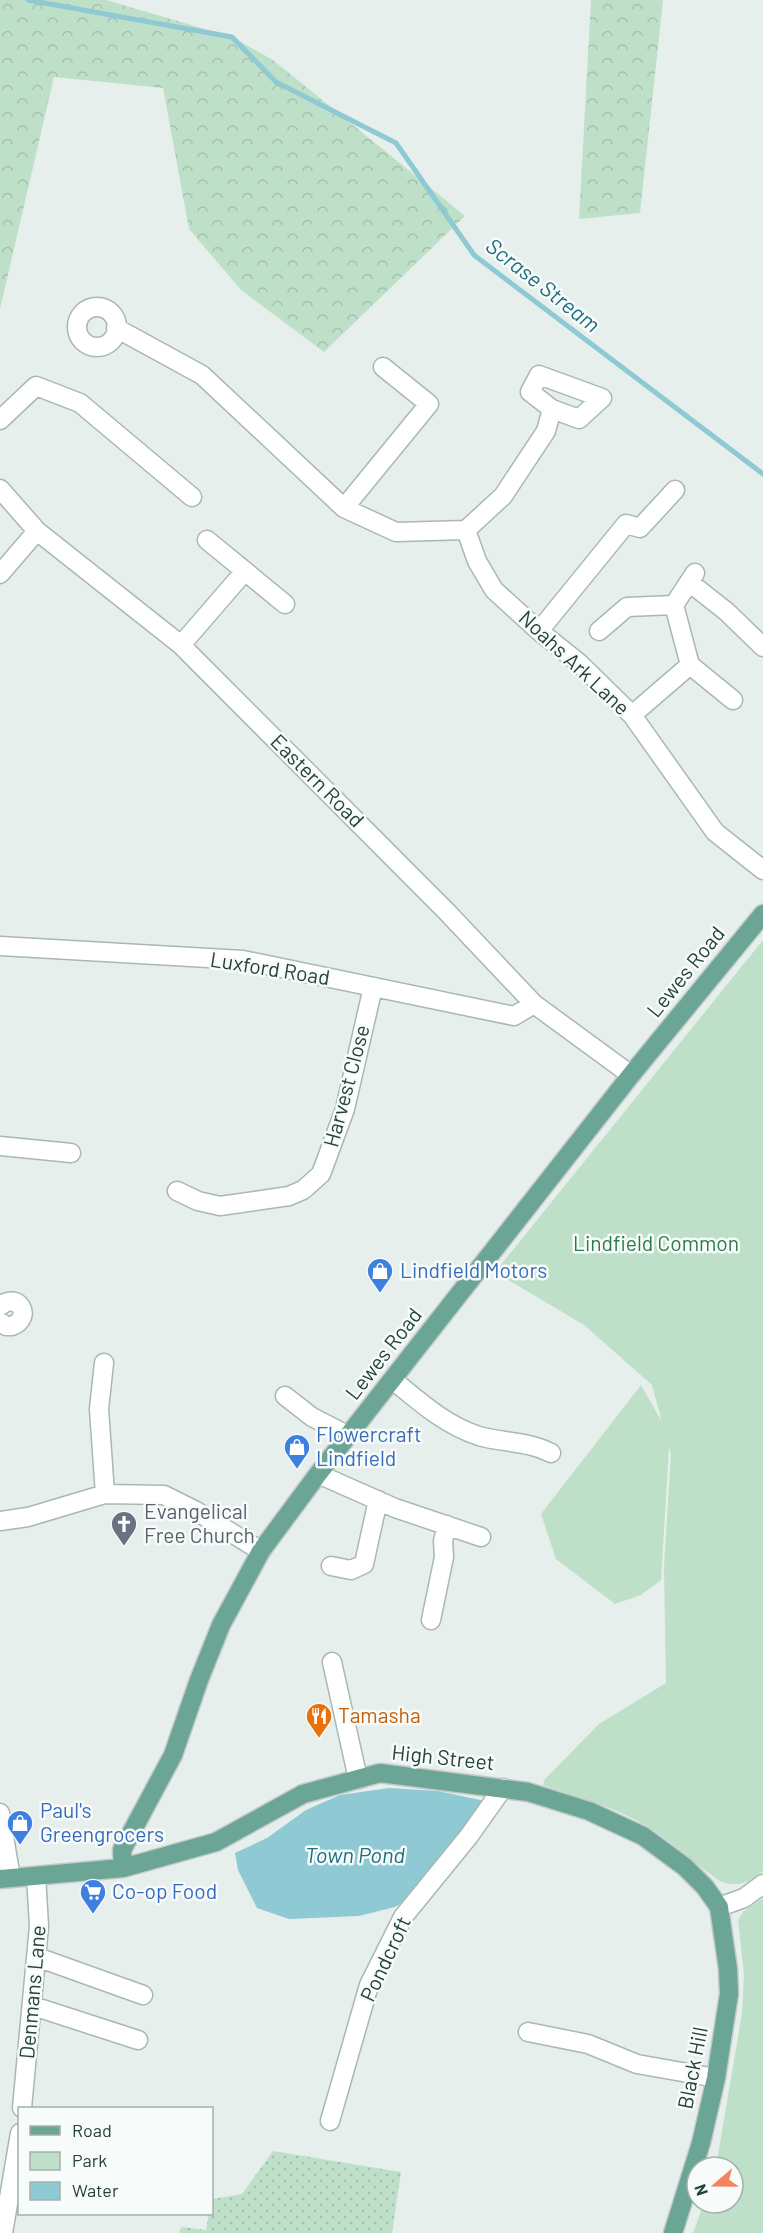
<svg xmlns="http://www.w3.org/2000/svg" width="763" height="2233" font-family="Barlow,sans-serif">
  <defs>
    <pattern id="forest-crowns" width="20" height="18" patternUnits="userSpaceOnUse" patternTransform="scale(1.5)"><rect width="20" height="18" fill="#bfe0c8"/><path d="M2 6a3 3 0 1 1 6 0M12 15a3 3 0 1 1 6 0" fill="none" stroke="#a4c1ad"/></pattern>
    <pattern id="garden-dots" width="8" height="8" patternUnits="userSpaceOnUse" patternTransform="scale(1.5)"><rect width="8" height="8" fill="#bfe0c8"/><path d="M2 2h.1M6 6h.1" fill="none" stroke="#a4c1ad" stroke-width="1.8" stroke-linecap="round"/></pattern>
  </defs>
  <rect width="100%" height="100%" fill="#e6efeb"/>
  <path fill="#bfe0c8" d="M763,940v931c-13,12 -28,18 -45,9 -25,-18 -48,-40 -75,-56 -31,-18 -66,-27 -100,-39l2,-6 54,-55 67,-41 -2,-116 7,-113 -2,-7 -8,133 -20,15 -26,9 -59,-45 -15,-45 100,-129 21,37 -10,-37 -68,-60 -89,-53z
    M763,1898v335h-70l11,-30h29v-36h-17l26,-154 2,-38 -6,-55 5,-8z"/>
  <path fill="url(#forest-crowns)" d="M0,0h106l126,37 41,23 192,156 -141,136 -83,-62 -52,-61 -26,-141 -109,-11 -54,232z
    M591,0h72l-23,213 -61,6z"/>
  <path fill="url(#garden-dots)" d="M273,2151l128,21 -9,61h-213l2,-6 25,3 3,-16h3v-15l30,-5z"/>
  <path fill="#8ec9d4" d="M389,1788l49,3 47,10 -73,97 -17,9 -36,9 -70,3 -32,-11 -19,-38 -3,-17 32,-15 39,-28 34,-15z"/>
  <g fill="none" stroke-linecap="round" stroke-linejoin="round">
    <path stroke="#8ec9d4" stroke-width="5" d="M28,0l204,37 44,45 120,61 78,112 289,219"/>
    <g stroke="#a8b8b2" stroke-width="21">
      <path id="minor" d="M77 327a20 20 0 1 1 40 0a20 20 0 1 1-40 0Z
        M116,328l86,47 142,133 52,24 70,-2 11,31 17,29 45,41 40,32 53,52 83,117 48,38
        M0,420l36,-34 44,17 112,94
        M0,489l37,42 144,114 266,267 87,92 97,71
        M344,508l85,-104 -46,-37
        M466,530l37,-34 43,-65 6,-22 -22,-17 9,-17 63,23 -23,21 -27,-10
        M207,540l78,64
        M695,573l-21,32 16,60 43,35
        M0,574l37,-43
        M689,582l38,30 36,35
        M539,631l87,-107 14,4 35,-38
        M599,631l28,-24 47,-2
        M181,645l64,-74
        M632,715l58,-50
        M0,946l243,14 271,56 20,-12
        M0,1146l71,7
        M177,1191l21,10 22,5 69,-10 14,-6 18,-16 24,-65 28,-122
        M0,1306c18,-15 34,11 12,20h-6l-6,-4
        M104,1363l-5,46 6,85
        M393,1380c27,22 52,45 86,56 24,7 49,5 72,17
        M285,1396l27,21 37,19
        M318,1474l77,34 86,29
        M0,1521l28,-4 77,-23 59,1 32,16 65,40
        M331,1566l20,4 13,-6 14,-64
        M431,1620l13,-63 -1,-16 4,-16
        M332,1662l26,117
        M0,1813l11,65
        M719,1907l25,-9 19,-14
        M37,1957l106,38
        M33,2006l105,34
        M528,2032l60,12 49,20 79,14
        M22,2108l17,-182 -3,-50
        M330,2121l39,-136 34,-68 66,-81 34,-48
        M3,2233l17,-100"/>
    </g>
    <g stroke="#c2cac8" stroke-width="21">
      <path id="major" d="M123,1868l-1,-18 51,-95 26,-75 22,-55 40,-74 57,-77 313,-399 132,-161
        M0,1879l123,-11 93,-26 87,-48 77,-21 148,19 61,19 54,25 42,31 20,20 14,20 9,62 1,25 -13,84 -15,65 -28,90"/>
    </g>
    <use href="#minor" stroke="#fff" stroke-width="18"/>
    <use href="#major" stroke="#6aa596" stroke-width="18"/>
  </g>
  <defs>
    <g id="shop-pin" transform="scale(1.35)"><path d="M0 17L-7.5 6A9.5 9.5 0 1 1 7.5 6Z" fill="#3f7fe0" stroke="#f7fbf9"/><path d="M-5-2.5h2.3a2.7 3.5 0 0 1 5.4 0H5L5.5 6h-11ZM-1.5-2.5h3a1.5 2.3 0 0 0-3 0Z" fill="#fff"/></g>
    <g id="church-pin" transform="scale(1.35)"><path d="M0 17L-7.5 6A9.5 9.5 0 1 1 7.5 6Z" fill="#6b7280" stroke="#f7fbf9"/><path d="M-1.2-6h2.4v3.5h3.3v2.4h-3.3V6h-2.4V-.1h-3.3v-2.4h3.3Z" fill="#fff"/></g>
    <g id="restaurant-pin" transform="scale(1.35)"><path d="M0 17L-7.5 6A9.5 9.5 0 1 1 7.5 6Z" fill="#e8710a" stroke="#f7fbf9"/><path d="M-5-6h1v4h1v-4h1v4h1v-4h1v5L-1.5 .5V6h-2V.5L-5-1ZM5-6V6H3V1.5H1.5Q1.5-4 5-6Z" fill="#fff"/></g>
    <g id="supermarket-pin" transform="scale(1.35)"><path d="M0 17L-7.5 6A9.5 9.5 0 1 1 7.5 6Z" fill="#3f7fe0" stroke="#f7fbf9"/><path d="M-6-5.5h2.5l.6 2H6L4.5 2H-2.5L-4.4-4H-6ZM-1.5 3.2a1.3 1.3 0 1 0 .1 0ZM3 3.2a1.3 1.3 0 1 0 .1 0Z" fill="#fff"/></g>
  </defs>
  <g fill-rule="evenodd">
    <use href="#shop-pin" x="380" y="1271"/>
    <use href="#shop-pin" x="297" y="1447"/>
    <use href="#church-pin" x="124" y="1524"/>
    <use href="#restaurant-pin" x="319" y="1716"/>
    <use href="#shop-pin" x="20" y="1823"/>
    <use href="#supermarket-pin" x="93" y="1892"/>
  </g>
  <g text-anchor="middle" stroke-width="5" stroke-linejoin="round" paint-order="stroke">
    <g font-size="21" fill="#24423a" stroke="#f7fbf9">
      <text transform="translate(574 663) rotate(43)" y="7">Noahs Ark Lane</text>
      <text transform="translate(317 781) rotate(45)" y="7">Eastern Road</text>
      <text transform="translate(270 969) rotate(9)" y="7">Luxford Road</text>
      <text transform="translate(686 972) rotate(-51)" y="7">Lewes Road</text>
      <text transform="translate(347 1086) rotate(-75)" y="7">Harvest Close</text>
      <text transform="translate(384 1354) rotate(-52)" y="7">Lewes Road</text>
      <text transform="translate(443 1758) rotate(6)" y="7">High Street</text>
      <text transform="translate(386 1959) rotate(-65)" y="7">Pondcroft</text>
      <text transform="translate(33 1992) rotate(-85)" y="7">Denmans Lane</text>
      <text transform="translate(693 2068) rotate(-79)" y="7">Black Hill</text>
    </g>
    <g font-size="21" fill="#2d7a4b" stroke="#f7fbf9">
      <text x="656" y="1251">Lindfield Common</text>
    </g>
    <g font-size="21" fill="#366cbe" stroke="#f7fbf9" text-anchor="start">
      <text x="400" y="1278">Lindfield Motors</text>
      <text x="316" y="1442">Flowercraft<tspan x="316" dy="24">Lindfield</tspan></text>
      <text x="40" y="1818">Paul's<tspan x="40" dy="24">Greengrocers</tspan></text>
      <text x="112" y="1899">Co-op Food</text>
    </g>
    <g font-size="21" fill="#5b616d" stroke="#f7fbf9" text-anchor="start">
      <text x="144" y="1519">Evangelical<tspan x="144" dy="24">Free Church</tspan></text>
    </g>
    <g font-size="21" fill="#c56008" stroke="#f7fbf9" text-anchor="start">
      <text x="338" y="1723">Tamasha</text>
    </g>
    <g font-size="22" font-style="italic" fill="#1c6f80" stroke="#f7fbf9">
      <text transform="translate(543 285) rotate(38)" y="8">Scrase Stream</text>
      <text x="355" y="1863">Town Pond</text>
    </g>
  </g>
  <rect x="18" y="2107" width="195" height="108" fill="#f7fbf9" stroke="#a3b1ad" stroke-width="1.5"/>
  <rect x="30" y="2126" width="30" height="9" fill="#6aa596" stroke="#a3b1ad" stroke-width="1.5"/>
  <text x="72" y="2137" font-size="18" fill="#24423a">Road</text>
  <rect x="30" y="2152" width="30" height="18" fill="#bfe0c8" stroke="#a3b1ad" stroke-width="1.5"/>
  <text x="72" y="2167" font-size="18" fill="#24423a">Park</text>
  <rect x="30" y="2182" width="30" height="18" fill="#8ec9d4" stroke="#a3b1ad" stroke-width="1.5"/>
  <text x="72" y="2197" font-size="18" fill="#24423a">Water</text>
  <g transform="translate(715 2185) rotate(250)"><circle r="28" fill="#f7fbf9" stroke="#a3b1ad" stroke-width="1.5"/>
  <path d="M0-4.5L10 22L0 15L-10 22Z" fill="#f4845f"/>
  <text y="-9" font-size="16" font-weight="bold" text-anchor="middle" fill="#24423a">N</text>
  </g>
</svg>
